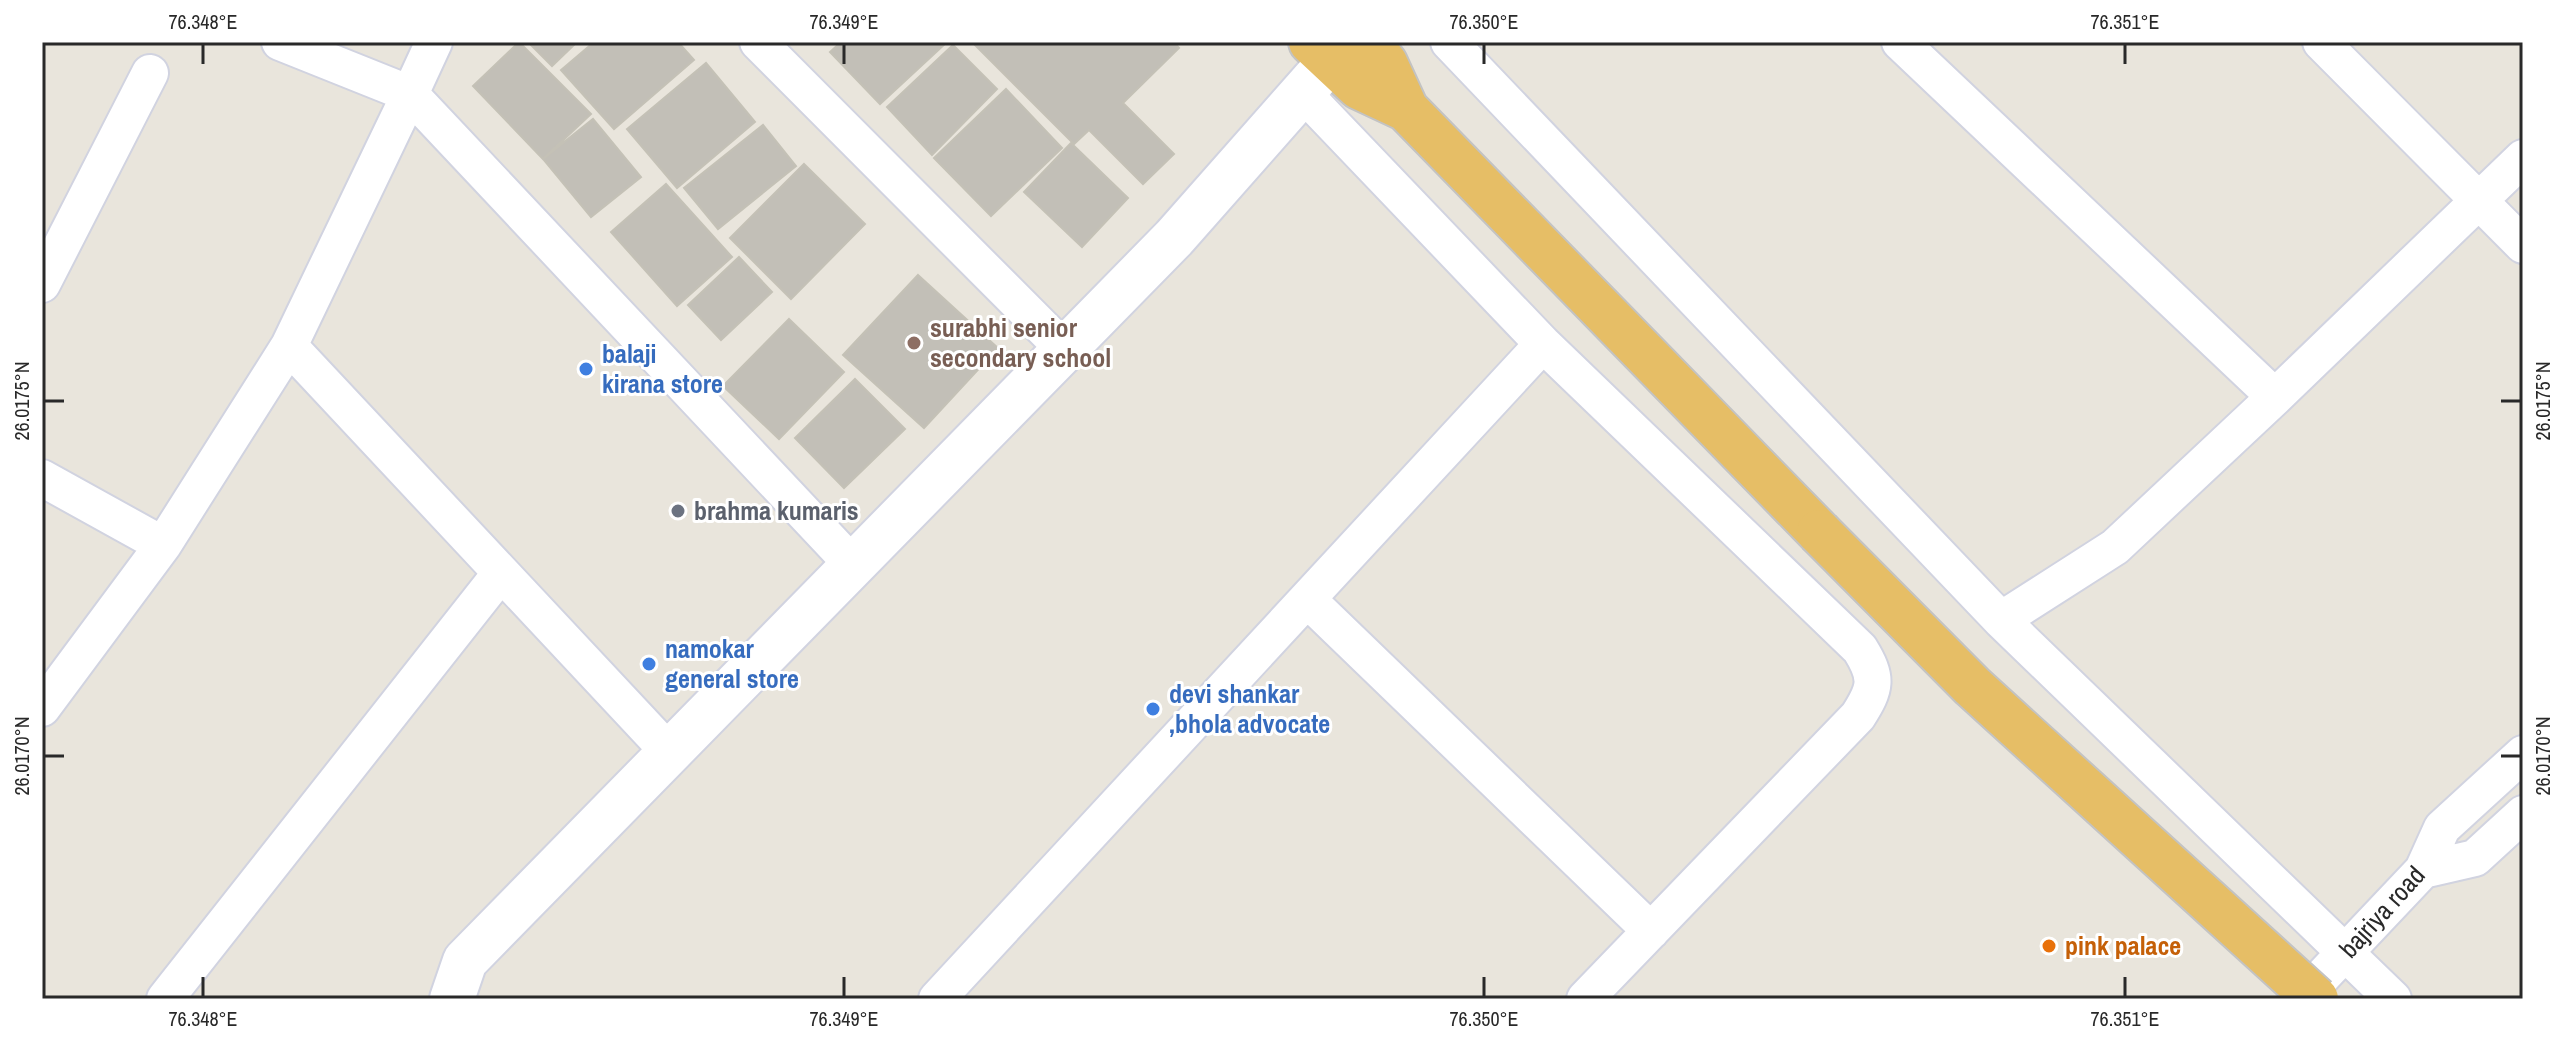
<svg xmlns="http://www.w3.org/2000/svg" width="2565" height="1041" font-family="'Archivo Narrow',sans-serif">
  <rect width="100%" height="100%" fill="#e9e5dc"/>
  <path fill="#c2bfb7" stroke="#c4c1b6" stroke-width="2" d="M519,42l72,72 -48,45 -70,-73z
    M528,42h49l-25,24z
    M594,42h84l16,18 -80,69 -53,-59z
    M841,42h106l-67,62 -50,-52z
    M972,42h202l5,6 -56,55 51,51 -31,30 -54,-54 -15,14z
    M953,45l44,44 -65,66 -45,-48z
    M706,63l49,59 -78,66 -50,-59z
    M1006,89l56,59 -71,68 -57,-58z
    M593,119l48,58 -50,40 -48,-58z
    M763,125l33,41 -78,63 -34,-41z
    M1071,143l57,55 -46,49 -58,-55z
    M804,164l61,60 -74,75 -61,-61z
    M666,184l66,73 -55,49 -66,-74z
    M739,257l33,35 -51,48 -33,-35z
    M918,275l80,73 -74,80 -81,-73z
    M789,319l55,53 -65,67 -56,-53z
    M855,379l50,50 -61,59 -49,-50z"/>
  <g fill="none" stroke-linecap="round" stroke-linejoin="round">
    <g stroke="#d1d3e0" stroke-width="40">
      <path id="minor" d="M434,42l-24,52 443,471
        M758,42l307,308
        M1449,42l552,578 392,379
        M1900,42l375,355 248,-239
        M2321,42l202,203
        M1302,92l241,252 317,305c18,29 16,39 -2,67l-273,283
        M42,284l108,-211
        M289,346l381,407
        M42,478l121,67
        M1307,599l344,332
        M2001,620l114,-73 160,-150
        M42,708l121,-163 126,-199 121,-252 -130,-52
        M2423,870l52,-12 48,-44
        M165,999l336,-426
        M937,999l606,-655
        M2301,999l122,-129 19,-42 81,-74"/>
    </g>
    <g stroke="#d1d3e0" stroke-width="48">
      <path id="tertiary" d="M452,999l13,-38 709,-723 173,-196"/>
    </g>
    <g stroke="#c3c3c3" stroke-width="48">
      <path id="trunk" d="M1311,42l48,45 47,22
        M1368,42l17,21 21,46 413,423"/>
    </g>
    <use href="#minor" stroke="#fff" stroke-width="36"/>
    <use href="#tertiary" stroke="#fff" stroke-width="44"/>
    <use href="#trunk" stroke="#e6be66" stroke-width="44"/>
    <g stroke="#c3c3c3" stroke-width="48" stroke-linecap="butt">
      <path id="trunk-bridge" d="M1819,532l153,154 344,313"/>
    </g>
    <use href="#trunk-bridge" stroke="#e6be66" stroke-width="44"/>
  </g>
  <path fill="none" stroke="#292929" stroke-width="3" d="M203,44v20M844,44v20M1484,44v20M2125,44v20M44,401h20M2501,401h20M44,756h20M2501,756h20M203,977v20M844,977v20M1484,977v20M2125,977v20"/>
  <circle fill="#8d6e63" stroke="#fff" stroke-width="3" cx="914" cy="343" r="8"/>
  <g fill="#3f7fe0" stroke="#fff" stroke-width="3">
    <circle cx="586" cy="369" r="8"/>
    <circle cx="649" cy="664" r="8"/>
    <circle cx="1153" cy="709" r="8"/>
  </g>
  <circle fill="#6b7280" stroke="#fff" stroke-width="3" cx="678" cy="511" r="8"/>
  <circle fill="#e8710a" stroke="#fff" stroke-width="3" cx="2049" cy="946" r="8"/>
  <g text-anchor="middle" stroke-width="6" stroke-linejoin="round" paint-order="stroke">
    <g font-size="26" font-weight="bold" fill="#785e54" stroke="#fff" text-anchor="start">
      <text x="930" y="337">surabhi senior<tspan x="930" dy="30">secondary school</tspan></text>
    </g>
    <g font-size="26" font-weight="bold" fill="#366cbe" stroke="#fff" text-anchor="start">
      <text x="602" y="363">balaji<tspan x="602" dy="30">kirana store</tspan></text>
      <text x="665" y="658">namokar<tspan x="665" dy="30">general store</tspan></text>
      <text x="1169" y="703">devi shankar<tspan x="1169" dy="30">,bhola advocate</tspan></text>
    </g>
    <g font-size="26" font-weight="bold" fill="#5b616d" stroke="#fff" text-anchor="start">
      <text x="694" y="520">brahma kumaris</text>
    </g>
    <g font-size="26" fill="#292929" stroke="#fff">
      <text transform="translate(2382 912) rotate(-48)" y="9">bajriya road</text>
    </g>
    <g font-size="26" font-weight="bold" fill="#c56008" stroke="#fff" text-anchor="start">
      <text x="2065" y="955">pink palace</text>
    </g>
  </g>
  <rect width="2565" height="1041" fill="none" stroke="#ffffff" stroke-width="88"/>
  <rect x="44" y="44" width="2477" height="953" fill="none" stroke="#292929" stroke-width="3"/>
  <g font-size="20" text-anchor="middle" fill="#292929">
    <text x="203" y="29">76.348°E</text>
    <text x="844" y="29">76.349°E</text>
    <text x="1484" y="29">76.350°E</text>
    <text x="2125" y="29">76.351°E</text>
    <text transform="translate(22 401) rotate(-90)" y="7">26.0175°N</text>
    <text transform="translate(2543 401) rotate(-90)" y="7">26.0175°N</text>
    <text transform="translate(22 756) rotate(-90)" y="7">26.0170°N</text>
    <text transform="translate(2543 756) rotate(-90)" y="7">26.0170°N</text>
    <text x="203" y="1026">76.348°E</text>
    <text x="844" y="1026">76.349°E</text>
    <text x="1484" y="1026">76.350°E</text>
    <text x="2125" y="1026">76.351°E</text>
  </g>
</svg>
